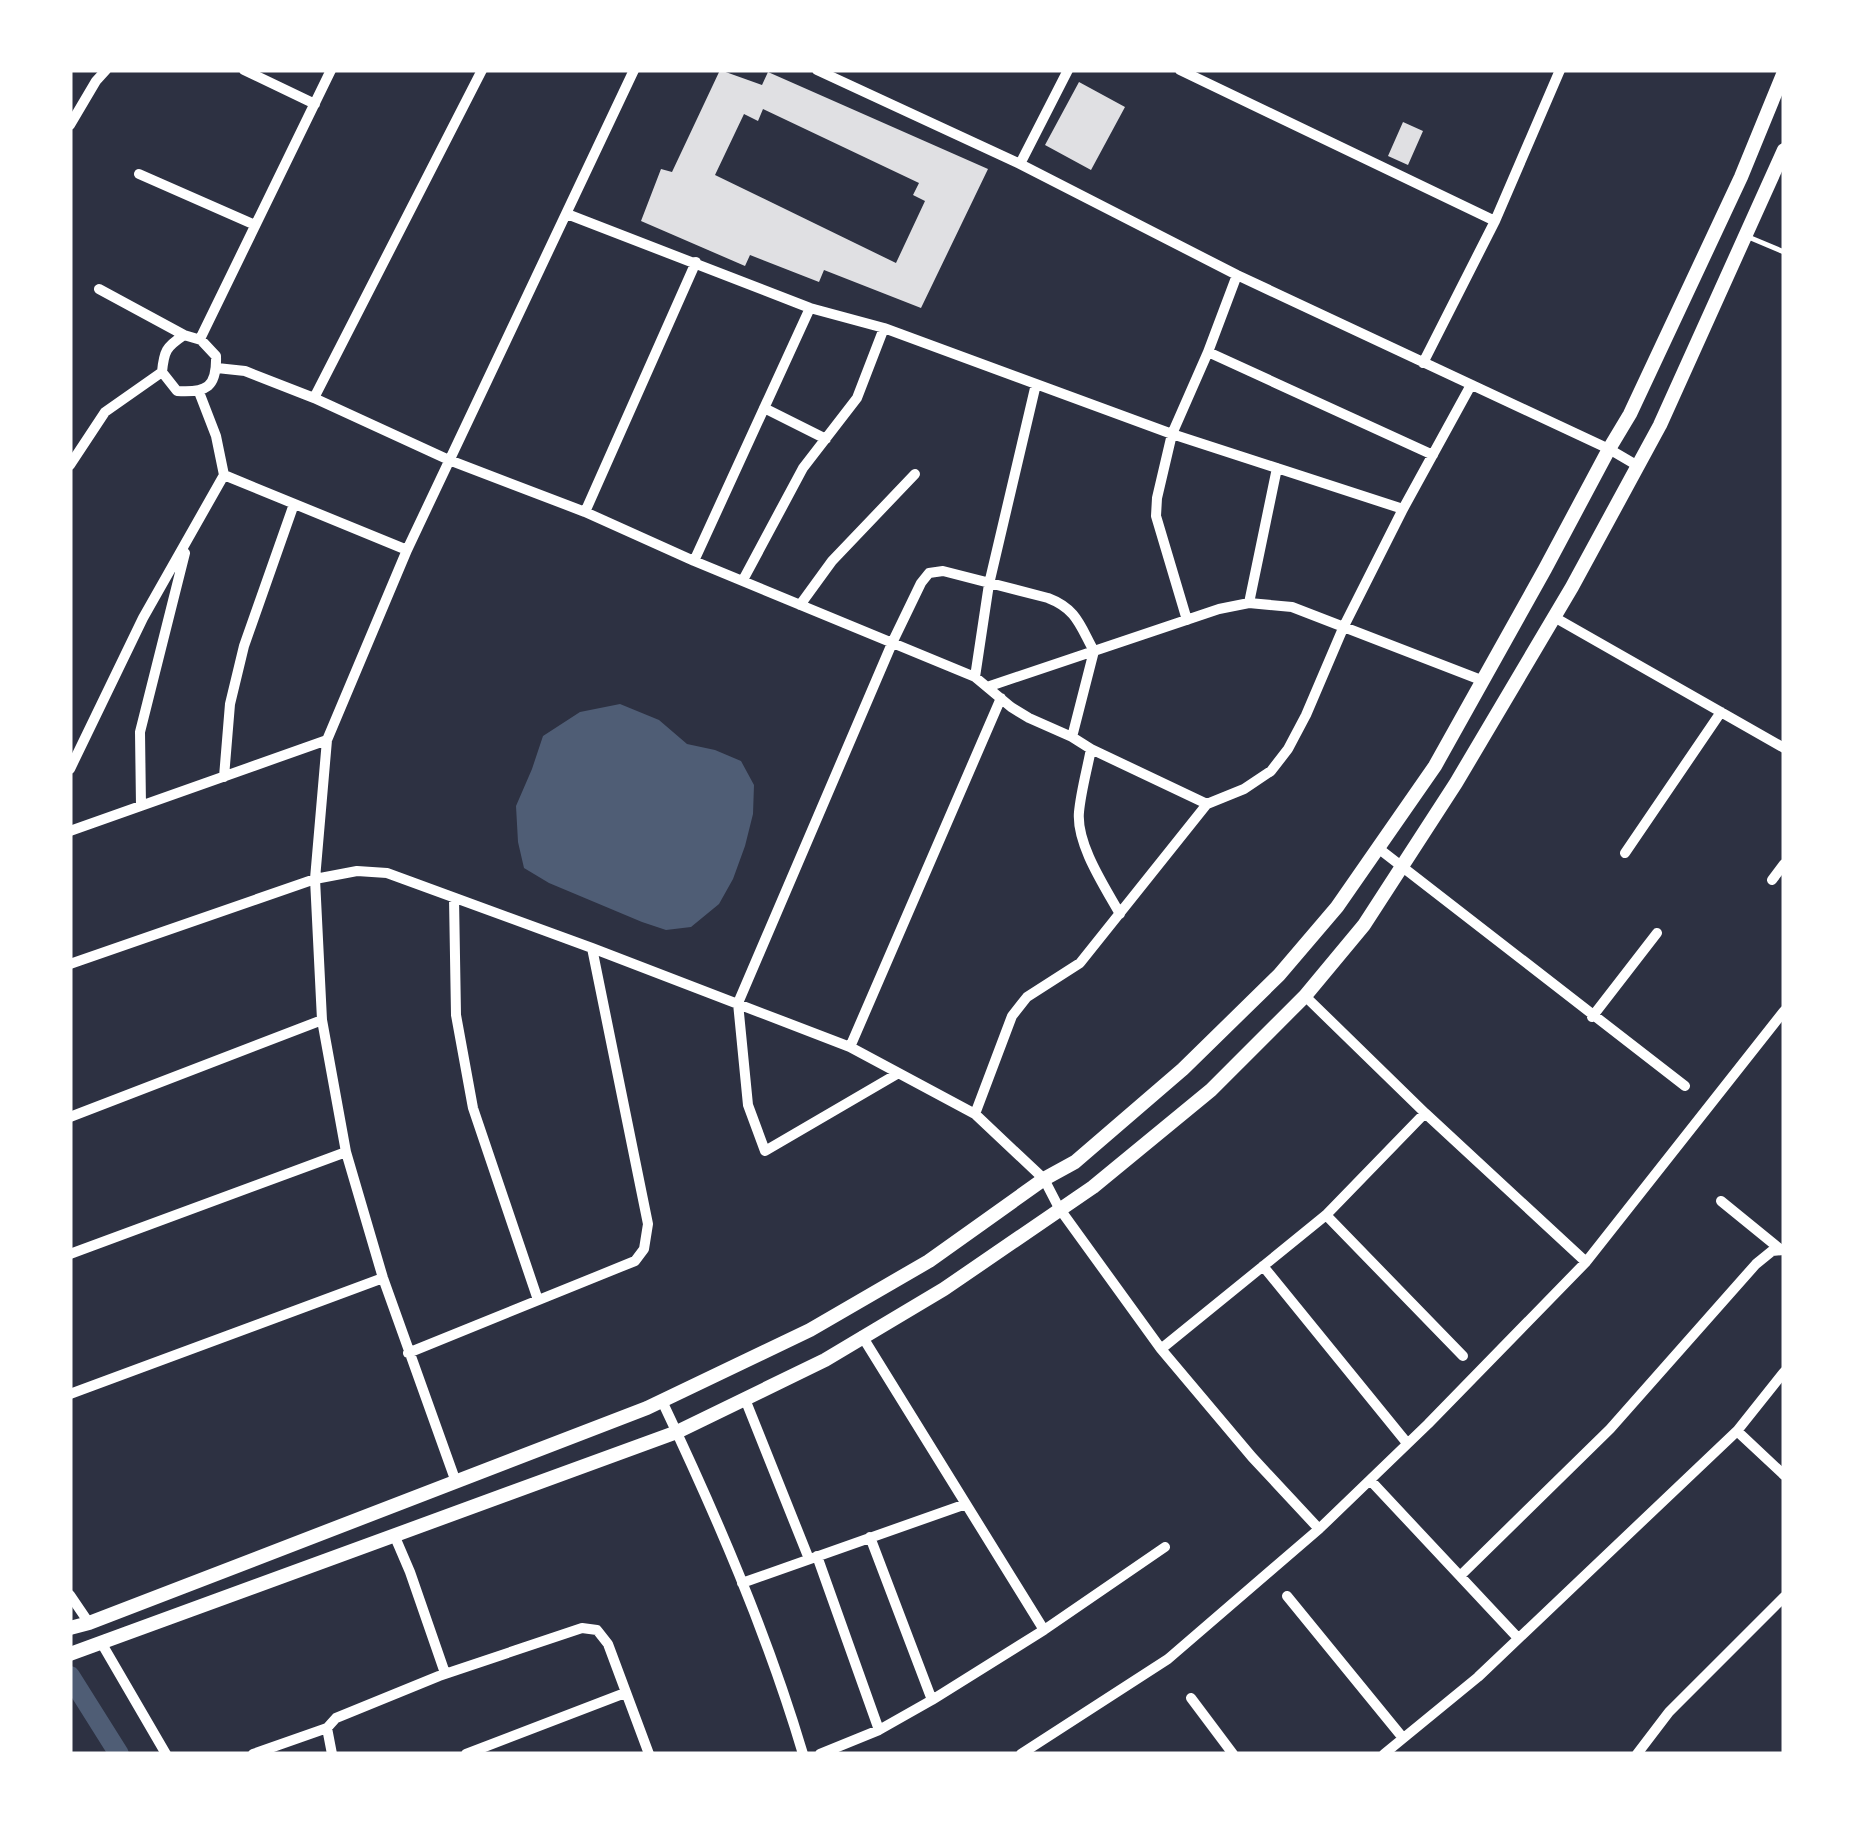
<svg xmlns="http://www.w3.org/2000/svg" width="1854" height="1824" font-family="'IBM Plex Sans',sans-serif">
  <rect width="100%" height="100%" fill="#2d3142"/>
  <path fill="#4f5d75" d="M620,704l39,16 28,24 28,6 26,11 13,24 -1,29 -8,32 -12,33 -14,25 -28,23 -25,3 -24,-8 -93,-39 -25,-15 -6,-26 -2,-36 16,-37 11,-33 37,-24z"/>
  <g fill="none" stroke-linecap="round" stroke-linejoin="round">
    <path stroke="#4f5d75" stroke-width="20" d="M70,1676l49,78"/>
  </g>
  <path fill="#e0e0e3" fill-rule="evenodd" d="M720,70l42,15 6,-13 220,97 -67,139 -97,-38 -5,12 -69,-27 -5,11 -104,-45 20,-52 11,3zM763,109l156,74 -6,12 12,6 -29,62 -181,-88 29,-61 14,7z
    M1079,82l46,25 -34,63 -46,-25z
    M1403,122l20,9 -15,34 -20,-9z"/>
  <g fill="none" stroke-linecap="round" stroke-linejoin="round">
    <path stroke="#fff" stroke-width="5" d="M1746,236l38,16"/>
    <path stroke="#fff" stroke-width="10" d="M244,70l71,34
      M817,70l203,94 217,111 372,174 29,17
      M1180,70l315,151
      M70,125l26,-44 10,-11
      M1020,164l48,-94
      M139,174l116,51
      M567,214l243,94 74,20 288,106 231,75
      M99,289l85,46
      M184,335l17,5 15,16c1,31 -9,37 -39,35l-15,-19c2,-21 4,-25 22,-37z
      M200,339l131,-269
      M1208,352l225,103
      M1423,363l72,-142 65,-151
      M217,368l28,3 69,27 135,62 136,52 109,49 281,116 36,30 18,11 43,19 19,12 116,55
      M314,398l168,-328
      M764,408l62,31
      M70,465l35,-53 57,-40
      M224,475l183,75
      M585,512l111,-250
      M694,561l116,-253
      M743,580l60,-112 54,-70 27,-70
      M1249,603l28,-135
      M800,605l32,-44 83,-87
      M1554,617l230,131
      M1187,620l-31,-104 1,-18 15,-64 36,-82 29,-77
      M975,677l14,-93 47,-200
      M987,687l232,-78 30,-6 43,4 189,73
      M1091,749c-4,21 -10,42 -12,63 -3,32 26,75 41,102
      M70,769l73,-151 81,-143 -8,-39 -17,-44
      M224,777l6,-73 14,-58 50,-142
      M141,806l-1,-74 45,-179
      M70,831l257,-91
      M1378,848l307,238
      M1625,853l96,-141
      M1772,880l12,-16
      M454,898l2,117 17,93 65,192
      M70,964l245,-85 42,-8 30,2 205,75 258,99 125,67 69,65 15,29 102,141 91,108 67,72
      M1305,996l120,117 161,149 198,-251
      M1592,1017l65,-84
      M850,1047l151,-349
      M897,1074l-132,77 -17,-46 -10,-102 155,-362 28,-58 8,-10 14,-2 105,27c29,11 32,28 46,53l-22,86
      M975,1114l37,-98 15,-19 53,-34 127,-159 37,-15 27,-18 17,-22 18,-34 38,-89 59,-117 68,-124
      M70,1117l252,-97
      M1721,1201l59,48
      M1326,1215l137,141
      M70,1254l276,-102
      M1263,1266l144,177
      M862,1336l182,294
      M1161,1349l165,-134 99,-102
      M408,1353l227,-92 9,-12 4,-25 -56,-276
      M70,1394l313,-116
      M745,1399l64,160
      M662,1401c54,114 105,232 141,353
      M1737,1431l47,44
      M1370,1480l148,158
      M456,1482l-73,-204 -37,-126 -24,-132 -7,-141 12,-139 80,-190 227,-480
      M395,1537l15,35 35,101
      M870,1537l62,163
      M817,1556l62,174
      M1460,1576l150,-147 146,-165 16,-13 12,-1
      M742,1583l224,-79
      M70,1595l19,28
      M1287,1596l116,142
      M102,1644l64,110
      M1191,1698l42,56
      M327,1728l5,26
      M253,1754l74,-26 9,-10 103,-42 143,-48 15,2 11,14 41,110
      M466,1754l159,-61
      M820,1754l59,-24 53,-30 112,-70 121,-83
      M1021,1754l147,-95 151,-130 109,-105 158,-162
      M1384,1754l94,-77 259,-246 47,-59
      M1637,1754l32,-42 115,-115"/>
    <path stroke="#fff" stroke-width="14" d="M70,1628l19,-5 558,-215 163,-78 119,-69 115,-82 31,-17 108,-93 96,-94 58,-68 98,-141 110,-197 64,-120 21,-35 111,-237 43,-105
      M70,1654l607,-222 148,-72 119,-71 149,-102 118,-97 94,-94 59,-71 92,-142 116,-196 88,-162 124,-275"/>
  </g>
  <rect width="1854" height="1824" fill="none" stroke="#ffffff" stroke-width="145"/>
</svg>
